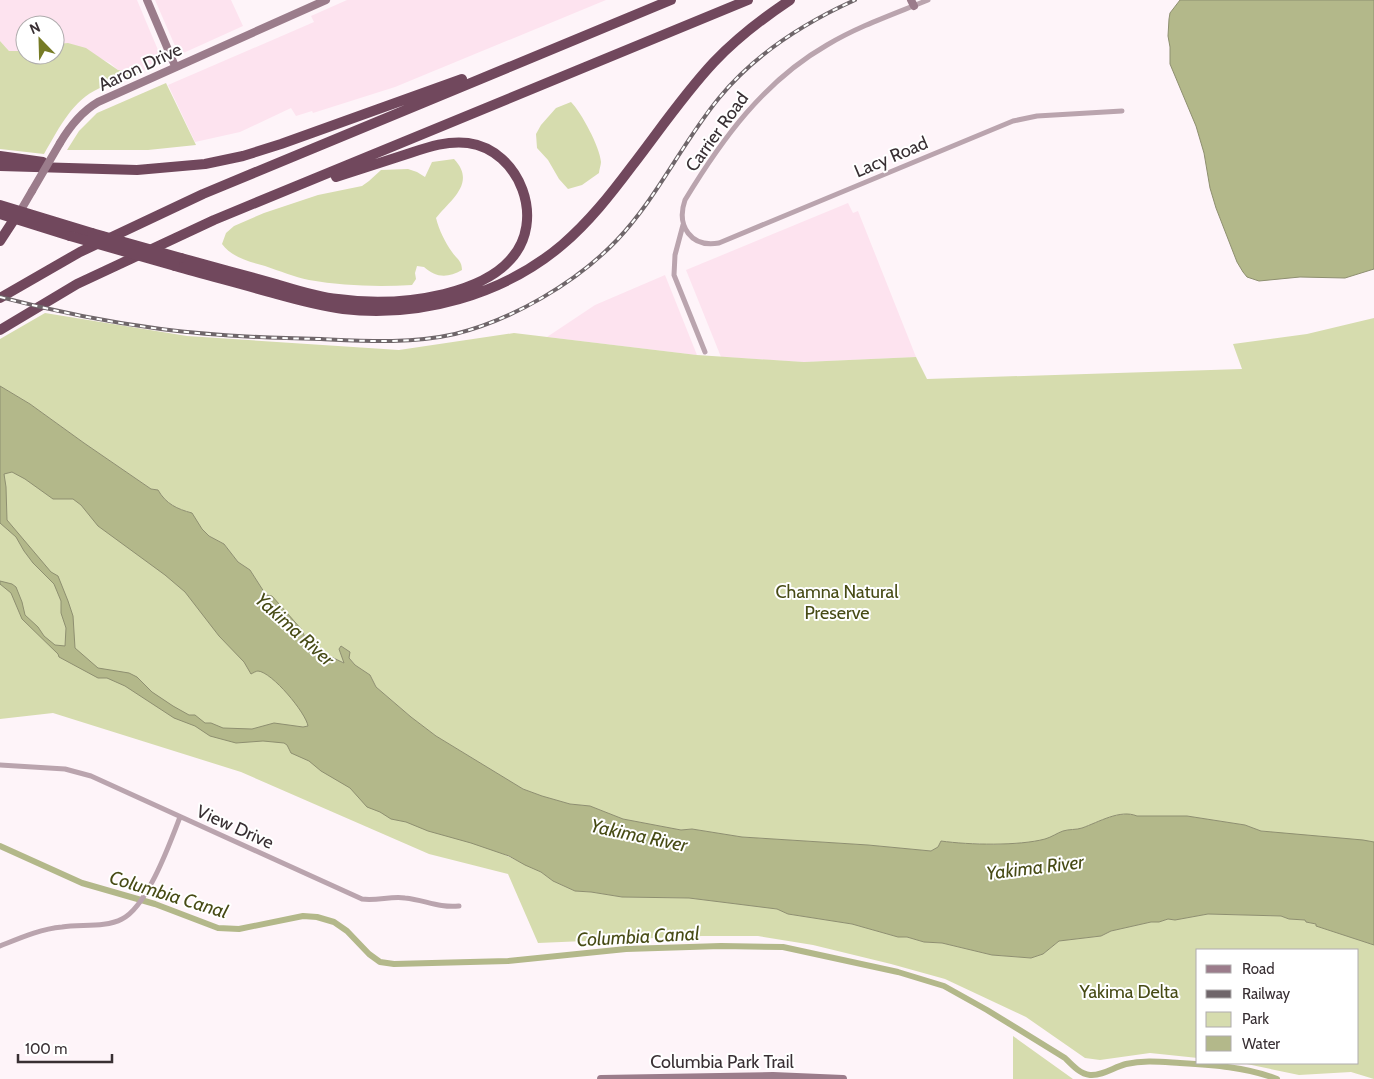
<svg xmlns="http://www.w3.org/2000/svg" width="1374" height="1079" font-family="Cabin,sans-serif">
  <rect width="100%" height="100%" fill="#fef4f9"/>
  <path fill="#fde3ef" d="M0,0h137l26,62 -23,10 -22,-2 -8,-7 -42,-20 -13,1v-19h-30v26h-16l-9,-10z
    M155,0h76l12,26 -64,29z
    M347,0h259l-211,87 -82,26 -1,-2 -16,5 -5,-8 -51,24 -45,10 -27,-57 146,-63 -3,-6z
    M848,203l5,10 5,-2 58,146 -112,5 -83,-5 -35,-87z
    M665,275l32,80 -150,-18 48,-32z"/>
  <path fill="#d6dcae" d="M0,41l9,10h16v4h30v-11l13,-1 18,5 32,22 22,2c-15,6 -32,11 -46,19 -24,13 -37,41 -50,63l-44,-5z
    M166,83l30,62 -48,5h-81l12,-19 18,-18z
    M571,102c10,10 29,45 30,60 0,3 -2,8 -2,11l-17,12 -14,4 -9,-10 -11,-19 -11,-12 -1,-14 5,-9 15,-17z
    M454,159c23,24 -4,41 -18,59 3,12 9,24 16,34 5,7 10,9 10,18 -14,8 -26,8 -38,-3l-7,-1 -2,7 1,6 -4,6c-34,2 -69,1 -103,-5 -15,-3 -29,-9 -44,-14 -15,-4 -34,-9 -43,-22l4,-11 8,-7 30,-13 54,-18 44,-9 7,-5 12,-11 27,-1 9,3 8,5 7,-15z
    M45,313l142,23 212,14 115,-17 183,22 107,7 112,-5 11,22 315,-10 -9,-25 74,-10 67,-16v524l-113,-11 -16,-6 -58,-9h-50c-17,-7 -38,6 -55,12 -6,2 -13,1 -19,3 -6,2 -11,6 -17,8 -27,7 -77,6 -105,2l-3,6 -7,4 -63,-6 -126,-8 -50,-8 -11,1 -58,-11 -33,-13 -20,-2 -28,-8 -19,-7 -87,-53 -25,-19 -35,-30 -6,-12 -15,-10 -6,-7 1,-6 -9,-6 -2,3 6,14 -20,-9 -20,-16 -3,-8 -36,-35 -16,-25 -12,-8 -14,-18 -15,-8 -8,-7 -9,-16c-15,-4 -26,-9 -34,-23l-7,-1 -67,-46 -54,-39 -30,-18v-47z
    M0,451l65,40 434,361 42,20 12,9 22,10 16,1 31,5 67,1 88,11 11,5 64,10 46,13h9l17,5 18,1 50,12 39,3 12,-4 16,-13 42,-5 10,-5 40,-9h8l9,-3 7,1 33,-6 73,2 8,3 16,1 1,2 10,2 1,2 57,19v134l-23,-7 -52,3 -57,-12h116v-113h-160v108l-48,-5 -50,7 -15,-2 -59,-41 -81,-38 -54,-15 -78,-19 -55,-9h-56l-164,7 -30,-69 -79,-20 -188,-82 -188,-59 -53,6z
    M1013,1036l60,43h-60z"/>
  <path fill="#b3b88a" stroke="#8e8f70" fill-rule="evenodd" d="M1180,0h194v269l-29,9 -45,-1 -41,4 -12,-4 -4,-5 -6,-10 -21,-54 -6,-20 -6,-35 -8,-27 -26,-62v-17l-2,-11 1,-17 1,-6z
    M0,386l30,18 54,39 67,46 7,1c8,14 19,19 34,23l10,16 7,7 15,8 14,18 12,8 16,25 6,1 30,34 3,8 20,16 19,9 -5,-14 2,-3 9,6 -1,6 6,7 15,10 6,12 35,30 25,19 87,53 19,7 28,8 20,2 33,13 58,11 11,-1 50,8 126,8 63,6 7,-4 3,-6c28,4 78,5 104,-2 7,-2 12,-6 18,-8 6,-2 13,-1 19,-3 17,-6 38,-19 55,-12h50l58,9 16,6 102,9 11,2v103l-58,-19v-2l-10,-2 -1,-2 -16,-1 -8,-3 -73,-2 -33,6 -7,-1 -9,3h-8l-40,9 -10,5 -42,5 -16,13 -12,4 -39,-3 -50,-12 -18,-1 -17,-5h-9l-46,-13 -64,-10 -11,-5 -88,-11 -67,-1 -31,-5 -16,-1 -22,-10 -12,-9 -16,-7 -16,-9 -38,-13 -43,-12 -22,-9 -15,-3 -11,-7 -13,-5 -17,-19 -29,-17 -12,-10 -18,-8 -4,-8 -3,-2 -21,-2 -27,2 -26,-7 -15,-10 -21,-8 -49,-32 -18,-8h-9l-39,-21 -1,-3 -36,-35 -11,-26 -11,-9v-3l12,3 4,3 6,15 3,13 13,12 6,9 11,9 10,1 1,-18 -5,-15v-12l-7,-17 -21,-21 -9,-12 -8,-14 -16,-14zM12,472l13,7 28,20h20l8,6 17,21 67,49 20,17 34,44 25,26 7,12c2,-1 5,-3 7,-3 14,1 48,42 50,55l-5,1 -29,-4 -22,6 -29,-1 -12,-5h-6l-10,-8h-6l-16,-9 -21,-14 -15,-15 -8,-4 -31,-5 -23,-20 -2,-32 -5,-15 -10,-25 -7,-4 -44,-52 -1,-33 -2,-13z"/>
  <g fill="none" stroke-linecap="round" stroke-linejoin="round">
    <path stroke="#b3b88a" stroke-width="6" d="M0,846l82,37 73,21 63,24 21,1 64,-13 14,1 17,5 13,9 22,23 11,8 14,2 114,-3 118,-12 95,-3 62,1 115,25 46,14 43,24 78,48c7,7 15,16 25,17 13,1 24,-8 36,-11 18,-4 36,-2 54,-1 33,2 66,4 97,16"/>
    <path stroke="#baa4ae" stroke-width="5" d="M928,0c-34,14 -69,26 -101,45 -63,36 -105,94 -142,155 -9,26 6,48 34,43l294,-122 24,-5 85,-5
      M683,225l-8,30 -1,20 31,77
      M0,765l65,4 26,7 271,123c15,2 29,-3 43,-1 20,2 33,10 54,8
      M0,946c20,-8 40,-17 62,-19 19,-3 43,1 60,-8 25,-12 48,-76 58,-102"/>
    <path stroke="#9b7c8b" stroke-width="8" d="M147,0l28,66
      M911,0l3,6
      M60,143c10,-17 21,-31 38,-41l228,-102
      M18,215l14,-24
      M601,1079l172,-3 70,3"/>
    <path stroke="#71485d" stroke-width="10" d="M0,156l43,6
      M0,166l137,4 68,-6 38,-8 38,-12 181,-65
      M0,205l92,28
      M0,214l70,22
      M0,241l15,-23
      M181,258c32,9 63,17 95,26 20,6 41,13 62,15 35,5 72,3 106,-5 24,-6 49,-15 66,-34 37,-39 10,-110 -42,-117 -23,-3 -45,6 -67,13 -21,7 -43,14 -65,21
      M175,266c31,9 63,17 94,26 25,7 49,14 74,17 76,9 160,-14 219,-64 27,-23 49,-51 70,-79 27,-35 52,-72 82,-104 23,-24 49,-44 76,-62
      M0,298l80,-46 123,-58 468,-194
      M0,330l77,-46 137,-64 534,-220"/>
    <g stroke="#6f666a" stroke-width="4">
      <path id="rail" d="M0,297c53,14 107,25 161,32 53,7 106,9 160,10 44,2 90,5 134,-5 57,-14 121,-51 162,-94 40,-42 65,-97 102,-142 36,-44 85,-75 136,-98"/>
    </g>
    <use href="#rail" stroke="#fff" stroke-width="2" stroke-dasharray="5.5" stroke-linecap="butt"/>
    <path stroke="#9b7c8b" stroke-width="8" d="M32,191l28,-48"/>
    <path stroke="#71485d" stroke-width="10" d="M92,233l89,25
      M70,236l105,30"/>
  </g>
  <g text-anchor="middle" stroke-width="4" stroke-linejoin="round" paint-order="stroke">
    <g font-size="18" fill="#382f33" stroke="#fff">
      <text transform="translate(140 67) rotate(-25)" y="6">Aaron Drive</text>
      <text transform="translate(717 132) rotate(-54)" y="6">Carrier Road</text>
      <text transform="translate(891 157) rotate(-23)" y="6">Lacy Road</text>
      <text transform="translate(235 827) rotate(24)" y="6">View Drive</text>
      <text x="722" y="1068">Columbia Park Trail</text>
    </g>
    <g font-size="18" fill="#474b15" stroke="#fff">
      <text x="837" y="598">Chamna Natural<tspan x="837" dy="21">Preserve</tspan></text>
      <text x="1129" y="998">Yakima Delta</text>
    </g>
    <g font-size="19" font-style="italic" fill="#474b15" stroke="#fff">
      <text transform="translate(295 629) rotate(42)" y="7">Yakima River</text>
      <text transform="translate(639 835) rotate(12)" y="7">Yakima River</text>
      <text transform="translate(1035 867) rotate(-7)" y="7">Yakima River</text>
      <text transform="translate(169 894) rotate(17)" y="7">Columbia Canal</text>
      <text transform="translate(638 936) rotate(-3)" y="7">Columbia Canal</text>
    </g>
  </g>
  <rect x="1196" y="949" width="162" height="115" fill="#ffffff" stroke="#afacad"/>
  <rect x="1206" y="965" width="25" height="8" fill="#9b7c8b" stroke="#afacad"/>
  <text x="1242" y="974" font-size="15" fill="#382f33">Road</text>
  <rect x="1206" y="990" width="25" height="8" fill="#6f666a" stroke="#afacad"/>
  <text x="1242" y="999" font-size="15" fill="#382f33">Railway</text>
  <rect x="1206" y="1012" width="25" height="15" fill="#d6dcae" stroke="#afacad"/>
  <text x="1242" y="1024" font-size="15" fill="#382f33">Park</text>
  <rect x="1206" y="1036" width="25" height="15" fill="#b3b88a" stroke="#afacad"/>
  <text x="1242" y="1049" font-size="15" fill="#382f33">Water</text>
  <g transform="translate(40 40) rotate(337)"><circle r="24" fill="#ffffff" stroke="#afacad"/>
  <path d="M0-4L9 19L0 12L-9 19Z" fill="#767b25"/>
  <text y="-8" font-size="14" font-weight="bold" text-anchor="middle" fill="#382f33">N</text>
  </g>
  <path d="M18 1054v8h94v-8" fill="none" stroke="#382f33" stroke-width="2.5"/>
  <text x="25" y="1054" font-size="15" fill="#382f33" stroke="#ffffff" stroke-width="4" paint-order="stroke">100 m</text>
</svg>
